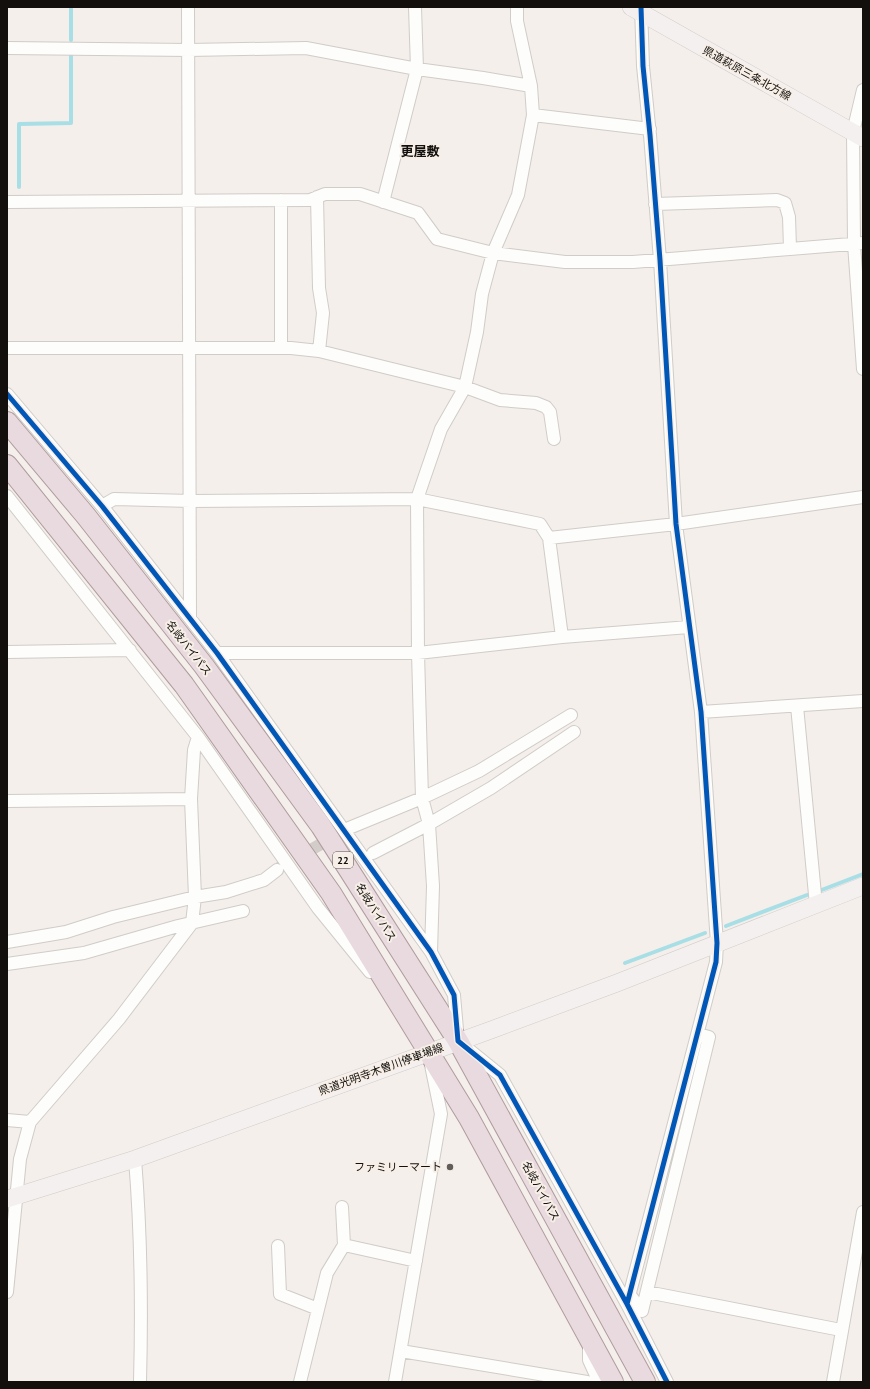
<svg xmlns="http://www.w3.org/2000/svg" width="870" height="1389" font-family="'PT Sans','Noto Sans JP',sans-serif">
  <rect width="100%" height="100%" fill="#f4efea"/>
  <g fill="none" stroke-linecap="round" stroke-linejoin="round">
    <path stroke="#a8dee6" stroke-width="4" d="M71,7v33
      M19,187v-63l52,-1v-70
      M819,891l44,-17
      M726,926l81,-31
      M625,963l80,-30"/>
    <path stroke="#d2cdc9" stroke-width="12" stroke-dasharray="12 6" stroke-linecap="butt" d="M279,868l70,-40"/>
    <g stroke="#d0ccc8" stroke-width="14">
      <path id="minor" d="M188,7l2,611
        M517,7v14l14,65 2,29 117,14
        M7,48l182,2 117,-2 111,21 66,9 48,8
        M863,90l-10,42 1,112 9,125
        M317,197l2,91 4,25 -4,38
        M7,202l303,-2 15,-6h35l58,19 19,26 56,14 72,9h68l230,-19
        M383,202l34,-133 -2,-62
        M655,204l122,-4 8,3 4,14 1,31
        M7,348h284l28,3 146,36 35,13 36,3 10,4 4,5 4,27
        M281,348v-148
        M7,394l95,112 115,147 214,299 23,43 4,46 42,34 127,229 40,78
        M7,496l191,241 120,171 52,64
        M102,506l12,-7 77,2 226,-2 123,25 9,14 13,99
        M549,538l127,-14 187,-27
        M7,652l123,-2
        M217,653h201l144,-16 127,-10
        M797,706l19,199
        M701,712l162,-11
        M7,801l184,-2
        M349,828l73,-30 57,-27 92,-56
        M373,853l56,-29 62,-36 83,-56
        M7,942l59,-10 47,-15 82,-20 31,-5 38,-12 13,-10
        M431,952l2,-66 -4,-62 -7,-26 -4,-145 -1,-154 24,-70 24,-42 12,-55 5,-38 11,-41 25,-58 15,-80
        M7,964l77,-11 94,-27 65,-15
        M7,1120l23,2
        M135,1159c6,74 7,148 5,223
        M342,1207l2,38
        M278,1246l2,48 38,15
        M7,1292l13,-133 10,-37 89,-103 73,-96 3,-26 -4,-98 3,-49 4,-13
        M647,1292l194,38
        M630,1295l12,16 67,-274 -11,-3
        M627,1304l89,-342 1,-19 -16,-231 -25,-188 -16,-264 -10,-125 -7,-69 -2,-59
        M589,1343v17l10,22
        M401,1351l186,31
        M300,1382l27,-109 17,-28 72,16
        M395,1382l46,-268 -10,-49
        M833,1382l30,-170"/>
    </g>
    <g stroke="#d0ccc8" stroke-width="18">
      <path id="secondary" d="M631,7l232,131
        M7,1199l128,-40 356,-129 126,-47 246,-97"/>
    </g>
    <g stroke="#b09c9f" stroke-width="22">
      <path id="trunk" d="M7,422l79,94 118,150 117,160 137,215 187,341
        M7,465l177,220 147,208 138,225 144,264"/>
    </g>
    <use href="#minor" stroke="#fdfdfc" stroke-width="12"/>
    <use href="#secondary" stroke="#f5f0f0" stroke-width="17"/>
    <use href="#trunk" stroke="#e8dade" stroke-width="20"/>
    <g stroke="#f7efe7" stroke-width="8">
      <path id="cycleway" d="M7,394l95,112 115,147 214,299 23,43 4,46 42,34 127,229 40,78
        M627,1304l89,-342 1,-19 -16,-231 -25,-188 -16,-264 -10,-125 -7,-69 -2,-59"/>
    </g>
    <use href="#cycleway" stroke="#0057b8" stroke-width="5"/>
  </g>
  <circle fill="#615d5a" stroke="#f7efe7" stroke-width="1.5" cx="450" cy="1167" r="4"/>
  <g text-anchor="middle" stroke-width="4" stroke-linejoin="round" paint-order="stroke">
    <rect fill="#f7efe7" stroke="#57524e" stroke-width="1" x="333" y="852" width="20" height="16" rx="3"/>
    <g font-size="10" font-weight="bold" fill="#120f0c">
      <text x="343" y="864">22</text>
    </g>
    <g font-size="11" fill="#120f0c" stroke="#f7efe7">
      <text transform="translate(747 73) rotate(29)" y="4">県道萩原三条北方線</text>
      <text transform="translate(189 648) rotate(52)" y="4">名岐バイパス</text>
      <text transform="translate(376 912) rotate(58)" y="4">名岐バイパス</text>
      <text transform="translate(381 1069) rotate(-20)" y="4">県道光明寺木曽川停車場線</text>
      <text transform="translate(541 1191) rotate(61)" y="4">名岐バイパス</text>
    </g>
    <g font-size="11" fill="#120f0c" stroke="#f7efe7" text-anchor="end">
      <text x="442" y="1171">ファミリーマート</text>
    </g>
    <g font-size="13" font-weight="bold" fill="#120f0c" stroke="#f7efe7">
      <text x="420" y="156">更屋敷</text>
    </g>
  </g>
  <rect width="870" height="1389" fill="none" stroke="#120f0c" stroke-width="16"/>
</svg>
